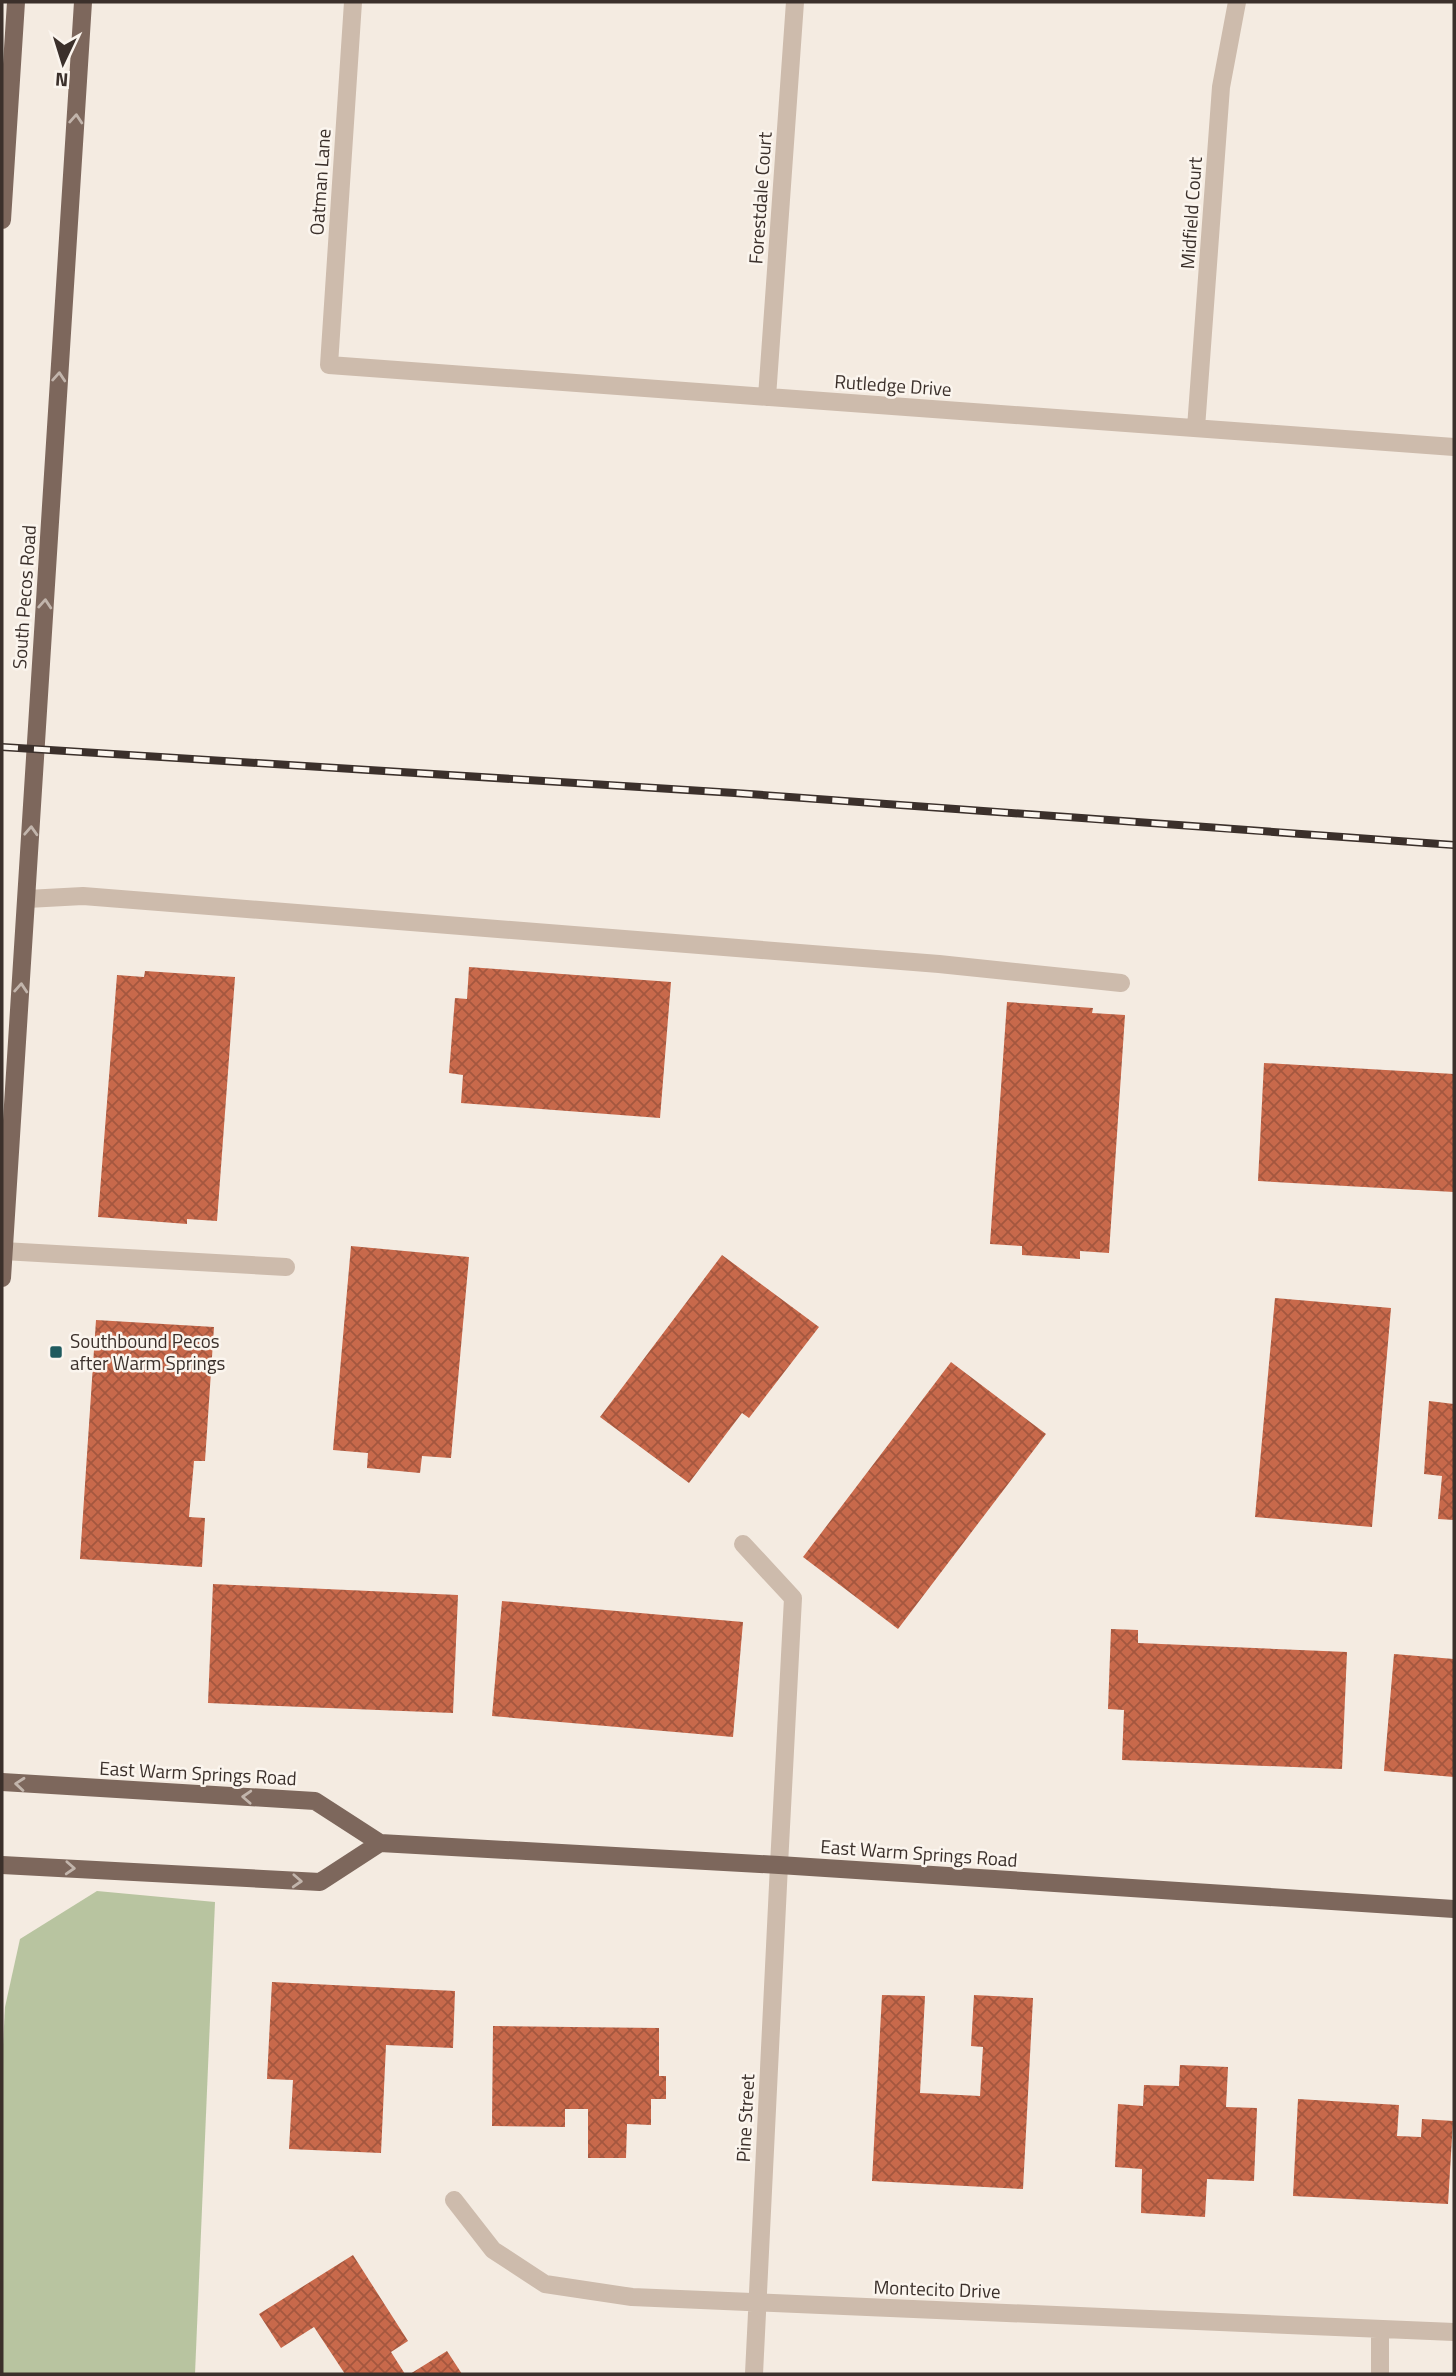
<svg xmlns="http://www.w3.org/2000/svg" width="1456" height="2376" font-family="'Titillium Web',sans-serif">
  <defs>
    <pattern id="building-cross-hatch" width="8" height="8" patternUnits="userSpaceOnUse" patternTransform="scale(1.75)"><rect width="8" height="8" fill="#c8694b"/><path d="M0 0l8 8M0 8l8-8" fill="none" stroke="#a4573f"/></pattern>
  </defs>
  <rect width="100%" height="100%" fill="#f4ebe1"/>
  <path fill="#b8c4a0" d="M97,1891l118,11 -20,472h-193v-310l3,-57 15,-68z"/>
  <path fill="url(#building-cross-hatch)" d="M469,967l202,15 -11,136 -199,-15 2,-28 -14,-2 6,-75 12,1z
    M145,971l90,6 -18,244 -30,-2v5l-89,-7 19,-242 27,2z
    M1007,1002l86,6 -1,5 33,2 -16,238 -29,-2v8l-58,-4v-9l-32,-2z
    M1264,1063l190,11v118l-196,-11z
    M351,1246l118,11 -18,201 -29,-2 -2,17 -53,-5 1,-15 -35,-3z
    M722,1255l97,72 -70,91 -7,-5 -53,70 -89,-66z
    M1275,1298l116,10 -19,219 -117,-10z
    M96,1320l118,7 -9,134h-11l-5,56 16,1 -3,49 -122,-8z
    M951,1362l95,72 -148,195 -95,-72z
    M1429,1401l25,3v116l-16,-1 4,-43 -18,-2z
    M213,1584l245,11 -5,118 -245,-10z
    M502,1601l241,21 -10,115 -241,-21z
    M1111,1629l27,1v13l209,9 -5,117 -220,-9 2,-50 -16,-1z
    M1394,1654l60,5v118l-70,-6z
    M272,1982l183,9 -2,57 -67,-3 -5,108 -92,-4 4,-69 -26,-1z
    M882,1995l43,1 -5,97 60,3 3,-49 -12,-1 3,-51 59,3 -10,191 -151,-8z
    M493,2026l166,2v48h7v23h-15v26l-24,-1 -1,34h-38v-49h-23v18l-73,-1z
    M1180,2065l48,2 -2,40 31,1 -3,73 -47,-2 -2,38 -64,-4 1,-44 -27,-2 3,-63 25,2 1,-21 35,1z
    M1298,2099l101,6 -2,31 24,1 1,-18 31,2 -5,83 -155,-8z
    M353,2255l55,86 -17,11 14,22h-60l-31,-47 -33,21 -22,-34z
    M447,2351l15,23h-52z"/>
  <g fill="none" stroke-linecap="round" stroke-linejoin="round">
    <path stroke="#cdbbac" stroke-width="18" d="M27,899l56,-3 856,68 182,19
      M3,1251l283,16
      M743,1544l50,54 -14,267"/>
    <path stroke="#cdbbac" stroke-width="18" d="M353,2l-24,363 1125,82
      M767,397l28,-395
      M1196,428l25,-341 16,-85
      M454,2200l39,50 52,34 87,13 822,35
      M754,2374l25,-509
      M1380,2374v-45"/>
    <path stroke="#7d675c" stroke-width="18" d="M2,220l14,-218
      M2,1278l81,-1276
      M2,1782l313,19 65,42 399,22 675,44
      M2,1865l318,17 60,-39"/>
    <g stroke="#3b302b" stroke-width="8">
      <path id="rail" d="M2,747l733,46 719,52"/>
    </g>
    <use href="#rail" stroke="#fbf5ee" stroke-width="5" stroke-dasharray="16" stroke-linecap="butt"/>
  </g>
  <defs><path id="oneway-chevron" d="M-2-3.5L2.5 0L-2 3.5" fill="none" stroke-width="1.6" stroke-linecap="round" stroke-linejoin="round" transform="scale(1.75)"/></defs>
  <g stroke="#c2b5ac">
    <use href="#oneway-chevron" transform="translate(76 119) rotate(-86)"/>
    <use href="#oneway-chevron" transform="translate(59 377) rotate(-86)"/>
    <use href="#oneway-chevron" transform="translate(45 604) rotate(-86)"/>
    <use href="#oneway-chevron" transform="translate(31 831) rotate(-87)"/>
    <use href="#oneway-chevron" transform="translate(21 988) rotate(-86)"/>
    <use href="#oneway-chevron" transform="translate(20 1784) rotate(-175)"/>
    <use href="#oneway-chevron" transform="translate(247 1797) rotate(-177)"/>
    <use href="#oneway-chevron" transform="translate(70 1868) rotate(3)"/>
    <use href="#oneway-chevron" transform="translate(297 1881) rotate(3)"/>
  </g>
  <rect fill="#1f5a5e" stroke="#fbf5ee" stroke-width="2.5" x="49" y="1345" width="14" height="14" rx="3.5"/>
  <g text-anchor="middle" stroke-width="5" stroke-linejoin="round" paint-order="stroke">
    <g font-size="19" fill="#3b302b" stroke="#fbf5ee">
      <text transform="translate(320 182) rotate(-86)" y="7">Oatman Lane</text>
      <text transform="translate(760 198) rotate(-86)" y="7">Forestdale Court</text>
      <text transform="translate(1191 213) rotate(-86)" y="7">Midfield Court</text>
      <text transform="translate(893 385) rotate(4)" y="7">Rutledge Drive</text>
      <text transform="translate(24 597) rotate(-86)" y="7">South Pecos Road</text>
      <text transform="translate(198 1773) rotate(3)" y="7">East Warm Springs Road</text>
      <text transform="translate(919 1853) rotate(4)" y="7">East Warm Springs Road</text>
      <text transform="translate(745 2118) rotate(-87)" y="7">Pine Street</text>
      <text transform="translate(937 2289) rotate(2)" y="7">Montecito Drive</text>
    </g>
    <g font-size="19" fill="#3b302b" stroke="#fbf5ee" text-anchor="start">
      <text x="70" y="1348">Southbound Pecos<tspan x="70" dy="22">after Warm Springs</tspan></text>
    </g>
  </g>
  <rect width="1456" height="2376" fill="none" stroke="#3b302b" stroke-width="7"/>
  <g transform="translate(63 63) rotate(184)" stroke="#fbf5ee" stroke-width="5" paint-order="stroke">
  <path d="M0-5L12 26L0 18L-12 26Z" fill="#3b302b"/>
  <text y="-10" font-size="19" font-weight="bold" text-anchor="middle" fill="#3b302b">N</text>
  </g>
</svg>
